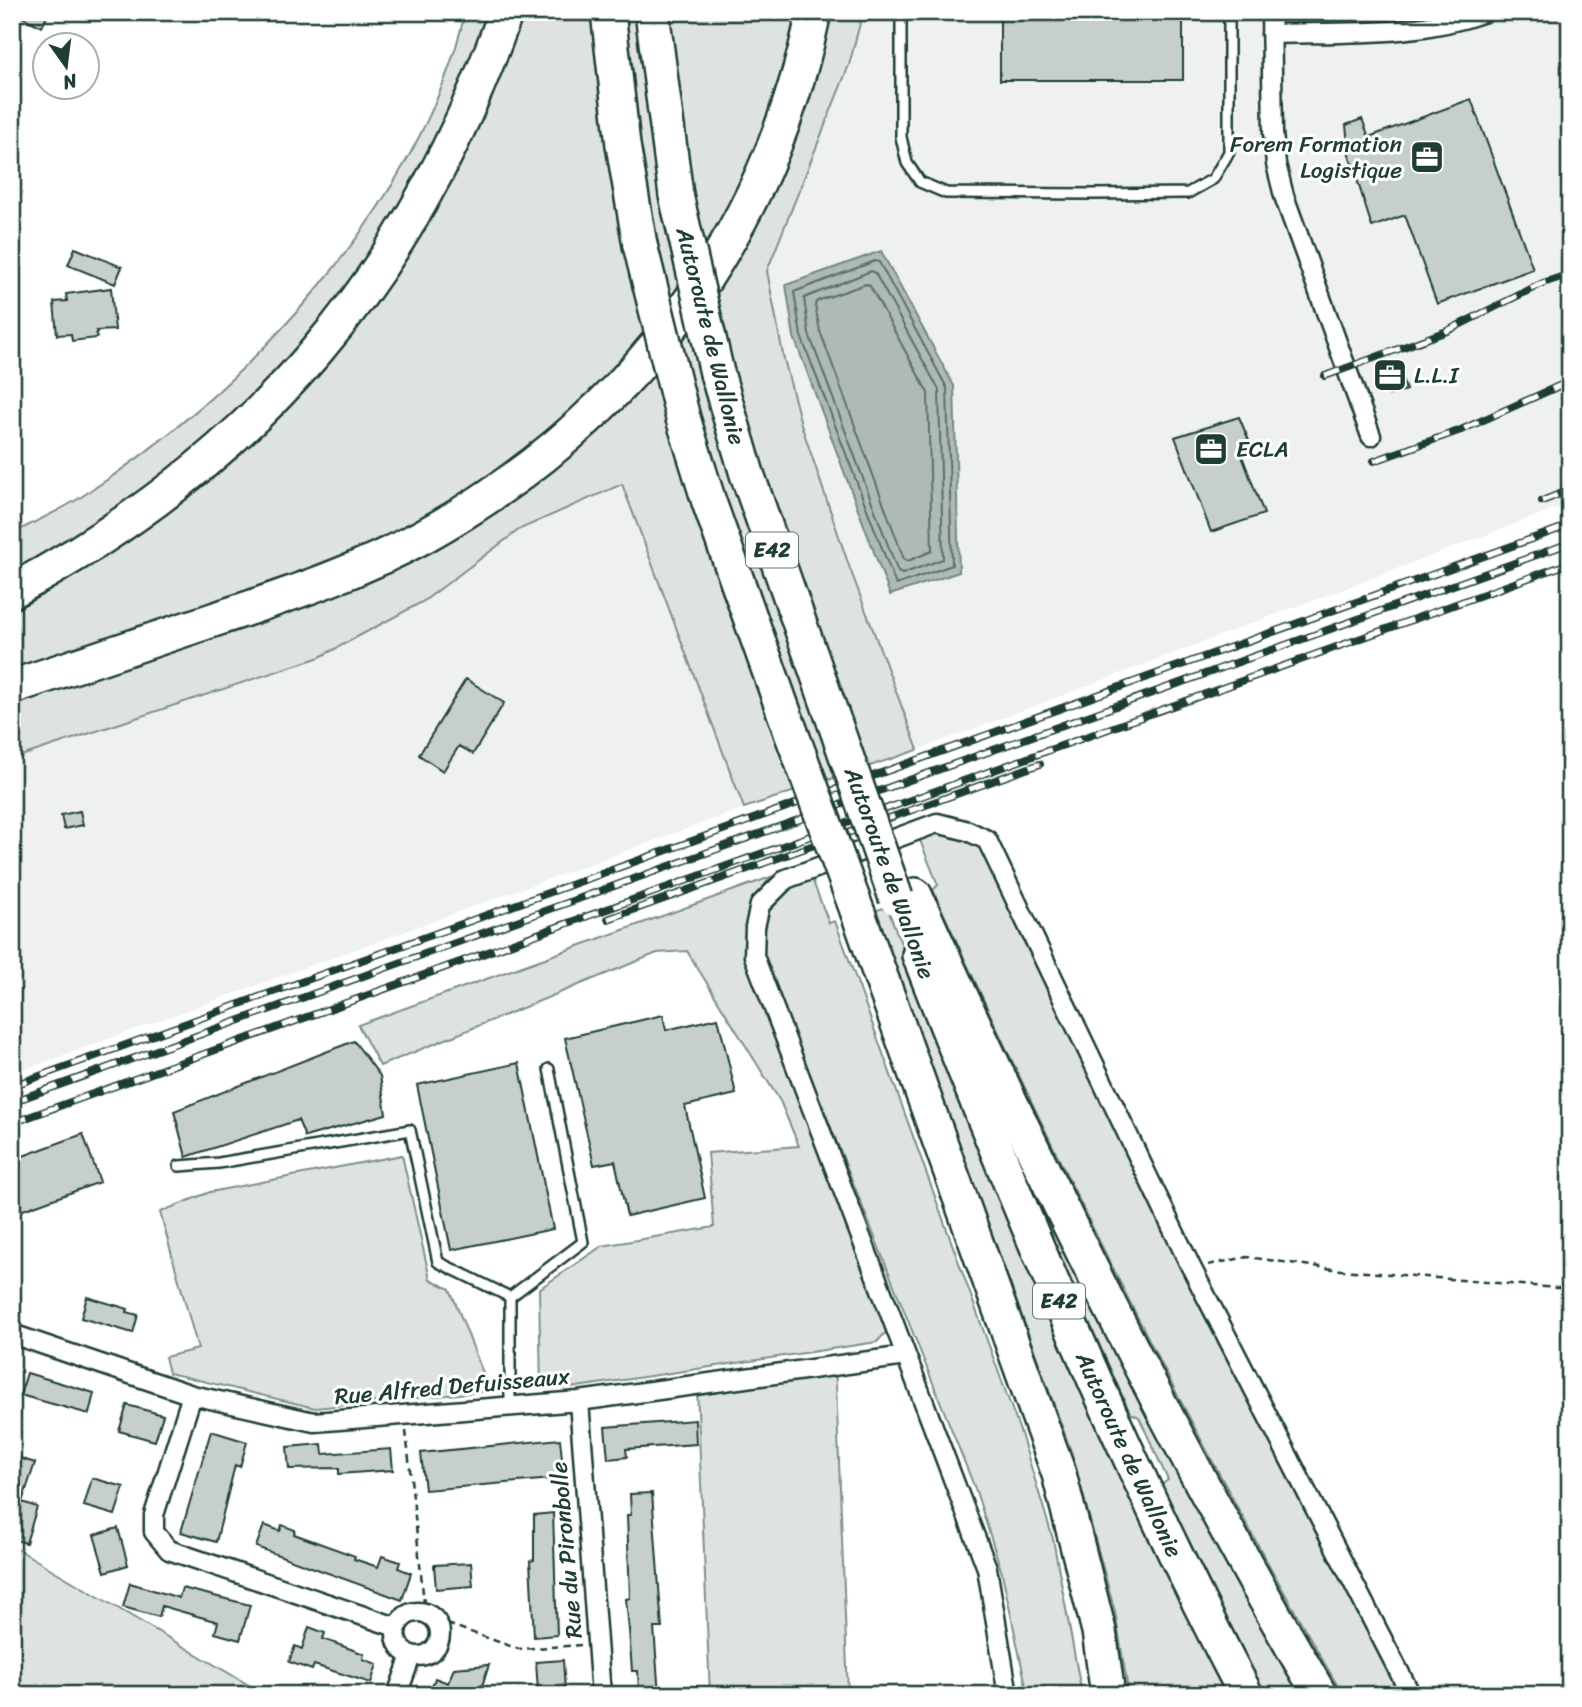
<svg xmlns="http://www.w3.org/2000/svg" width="1582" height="1707" font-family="Sriracha,sans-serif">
  <rect width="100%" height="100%" fill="#fff"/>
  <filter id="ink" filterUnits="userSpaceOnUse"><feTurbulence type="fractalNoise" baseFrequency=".0143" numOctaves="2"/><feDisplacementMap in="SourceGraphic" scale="14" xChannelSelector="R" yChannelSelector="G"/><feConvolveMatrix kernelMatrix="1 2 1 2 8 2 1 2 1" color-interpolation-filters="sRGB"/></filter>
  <g filter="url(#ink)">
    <path fill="#eef1f0" d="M863,12h707v491l-652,247 -69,-184 -48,-142 -18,-69 -16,-84 82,-206z
      M622,483l122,325 -732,266v-315l308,-102 104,-56 96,-72z"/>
    <path fill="#dee3e2" stroke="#7e908b" stroke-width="2" d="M465,12h398l-14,53 -82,206 16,84 18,69 48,142 69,184 -174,58 -122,-324 -102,45 -96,72 -104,56 -308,102v-225c22,-12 45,-22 66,-35 162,-102 345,-295 387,-487z
      M945,830l30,14 13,12 418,839h-63c-153,-262 -285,-530 -410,-805l5,-5 -21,-52z
      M810,874l19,49 6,-2 186,513 32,105 29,156h-54l-26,-122 -26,-82 -215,-539c0,-42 13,-57 49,-78z
      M771,877l-17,21 -7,31 135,374 4,29 -9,10 -300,45 -36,1 -2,-99 63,-43 112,-19 -6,-74 91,-7 -19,-45 -93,-150 -30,2 -277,113 -22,-41z
      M887,907l85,222 260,566h-103l-14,-83 -43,-158 -198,-543z
      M402,1155l28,124 20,10 40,102 -175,17 -146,-35 -4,-16 33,-8 -38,-137 50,-20z
      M1057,1231l249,464h-41l-104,-210 7,-5 -29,-63 -9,-4 -81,-180z
      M835,1357l13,338h-138l-13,-308z
      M12,1546l254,149h-254z"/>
    <path fill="#afbab7" stroke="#758883" stroke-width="2" d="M881,251l73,135 5,186 -69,23 -96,-258 -8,-52z"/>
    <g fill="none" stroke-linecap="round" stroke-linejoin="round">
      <path stroke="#596f68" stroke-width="2" d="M875,261l4,1 68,126 5,177 -56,20 -95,-249 -7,-44z
        M871,271l4,2 64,117 4,169 -41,15 -4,-2 -89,-238 -5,-36z
        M866,284l4,2 58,107 4,158 -24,10 -4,-2 -84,-228 -5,-26 2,-4z"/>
    </g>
    <path fill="#c7cfcc" stroke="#1f3d34" stroke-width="2" d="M12,12h37l-7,15z
      M1000,12h183v68h-183z
      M1471,99l62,170 -96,35 -32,-89 -33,12 -23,-73 -3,-29 16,-6 7,18z
      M75,248l47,19 -7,17 -47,-19z
      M111,288l4,42 -19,1 1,7 -25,3 -1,-7 -14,1 -3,-33 13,-1 -1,-7z
      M1397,364l9,26 -17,5 -9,-23z
      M1239,417l11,26 -11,5 25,66 -53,18 -36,-95z
      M466,679l38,24 -31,51 -14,-8 -16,25 -24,-16z
      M80,811l3,14 -19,4 -3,-14z
      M663,1015l3,15 52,-12 18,76 -51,12 20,92 -78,18 -12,-55 -21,4 -29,-127z
      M354,1041l26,35 6,38 -81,23 -7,-17 -112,37 -12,-46z
      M519,1063l34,166 -102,21 -34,-165z
      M83,1134l17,48 -88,32v-54z
      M87,1297l41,12 -1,3 11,3 -5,18 -52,-15z
      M27,1373l67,20 -5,21 -69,-19z
      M127,1405l36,10 -8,26 -36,-10z
      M695,1420l1,24 -70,5 1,8 -19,2 -3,-32z
      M211,1431l36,11 -7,25 -5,-2 -19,77 -35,-10z
      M560,1439l4,39 -139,12 -4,-37z
      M322,1444l1,10 68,-5 2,21 -54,4v-6l-50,1 -2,-22z
      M16,1457l19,6 -13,39 15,5 -11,36 -14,-4v-69z
      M92,1478l32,9 -9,28 -31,-9z
      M652,1493l10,135h-8l5,67h-20l-1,-24h-6l-3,-41 -3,-31 4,-1 -3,-83h4l-1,-21z
      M553,1513l4,122 -23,2 -4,-76 4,-1v-45z
      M264,1525l16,6 2,-6 13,5 -1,4 61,22 -1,3 24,8 4,-11 18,6 -2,6 13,5 -9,27 -146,-53z
      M118,1528l10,37 -23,7 -11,-37z
      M471,1563l2,23 -37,3 -2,-24z
      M130,1583l49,15 3,-10 68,17 -10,35 -25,-7 3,-11 -56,-16 -3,11 -36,-10z
      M309,1627l16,6 -2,6 41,15 -1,5 14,5 -6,19 -57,-18 -2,5 -23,-8 6,-16 7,3z
      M563,1660l2,29 -27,2 -2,-29z
      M489,1665l-10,30h-50l6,-17 13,5 6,-15z"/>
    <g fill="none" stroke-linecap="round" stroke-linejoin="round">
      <g stroke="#1f3d34" stroke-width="14">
        <path id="lane" d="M901,12v125l6,26 13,19 26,11 146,1 96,-1 25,-14 16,-27v-140
          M179,1166l40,-3 191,-33 28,132 72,35v109
          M510,1297l73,-55 -34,-173"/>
      </g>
      <g stroke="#1f3d34" stroke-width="23">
        <path id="street" d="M1271,12l2,121 3,31 8,32 87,240
          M1271,34c73,-2 145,3 214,-22
          M12,1334l180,61 122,27 265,-21 327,-45
          M192,1395l-38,120v17l15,18 227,77
          M579,1401l22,294
          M396 1634a22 22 0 1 1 44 0a22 22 0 1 1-44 0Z
          M397,1695l14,-39
          M1008,1695l-21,-127 -233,-612 1,-29 5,-22 26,-26 151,-56 31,8 19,9 203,425 221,430"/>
      </g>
      <g stroke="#1f3d34" stroke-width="38">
        <g id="highway">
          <path d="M608,12l15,133 17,100"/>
          <path d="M652,12l24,183"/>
          <path d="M717,373l30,101 88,250"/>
          <path d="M683,418l26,84 83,233"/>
          <path d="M12,591c247,-133 401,-315 494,-579"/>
          <path d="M12,687c69,-23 138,-46 207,-69 69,-23 139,-46 203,-81 205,-113 345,-295 392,-525"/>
          <path d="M915,895c123,273 254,541 405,800"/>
          <path d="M858,913l201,561 40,157 9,64"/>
          <path id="s1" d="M919,955c98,251 202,500 327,740"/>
        </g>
      </g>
      <path stroke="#1f3d34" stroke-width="2.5" stroke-dasharray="7 5" stroke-linecap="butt" d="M12,392h2
        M1208,1265l39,-8 94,13 229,19
        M406,1431l19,181
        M436,1620l83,29 62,-4"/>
      <use href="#lane" stroke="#fff" stroke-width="9"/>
      <use href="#street" stroke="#fff" stroke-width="18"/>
      <use href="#highway" stroke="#fff" stroke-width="33"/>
      <g stroke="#1f3d34" stroke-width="8">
        <path id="rail" d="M1325,376l122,-45 96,-48 27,-9
          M1374,461l87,-31 109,-49
          M1542,501l28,-11
          M608,919l432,-155
          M12,1086l1558,-561
          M12,1102l1558,-559
          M12,1123l1558,-560"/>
      </g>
      <use href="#rail" stroke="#fff" stroke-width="5" stroke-dasharray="16" stroke-linecap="butt"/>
      <g stroke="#1f3d34" stroke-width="38" stroke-linecap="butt">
        <path id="highway-bridge" d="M676,195l41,178
          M640,245l43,173
          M835,724l61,174
          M792,735l66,178"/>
      </g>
      <use href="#highway-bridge" stroke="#fff" stroke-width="33"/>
    </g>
  </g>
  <defs>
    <g id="office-square" transform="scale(1.75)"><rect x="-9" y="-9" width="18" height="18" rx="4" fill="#1f3d34" stroke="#fff"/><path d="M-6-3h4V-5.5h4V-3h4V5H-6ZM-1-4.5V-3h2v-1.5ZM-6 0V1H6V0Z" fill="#fff"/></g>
  </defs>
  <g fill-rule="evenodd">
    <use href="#office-square" x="1427" y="157"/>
    <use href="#office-square" x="1390" y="375"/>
    <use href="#office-square" x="1211" y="449"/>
  </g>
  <g text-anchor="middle" stroke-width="6" stroke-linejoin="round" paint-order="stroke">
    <g fill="#fff" stroke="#627771" stroke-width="2">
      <rect x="746" y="532.5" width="52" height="35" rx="5"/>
      <rect x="1033" y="1283.5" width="52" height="35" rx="5"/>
    </g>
    <g font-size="21" font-weight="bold" fill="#1f3d34">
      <text x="772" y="557">E42</text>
      <text x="1059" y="1308">E42</text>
    </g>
    <g font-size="23" fill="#1f3d34" stroke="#fff" text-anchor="start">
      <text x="1402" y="152" text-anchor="end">Forem Formation<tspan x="1402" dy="26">Logistique</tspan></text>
      <text x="1414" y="383">L.L.I</text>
      <text x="1236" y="457">ECLA</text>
    </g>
    <g font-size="23" fill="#1f3d34" stroke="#fff">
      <text transform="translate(711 336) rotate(76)" y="8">Autoroute de Wallonie</text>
      <text transform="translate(890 873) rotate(70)" y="8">Autoroute de Wallonie</text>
      <text transform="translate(452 1386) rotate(-5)" y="8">Rue Alfred Defuisseaux</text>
      <text dy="8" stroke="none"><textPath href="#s1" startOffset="542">Autoroute de Wallonie</textPath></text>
      <text transform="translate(566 1550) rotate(-95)" y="8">Rue du Pironbolle</text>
    </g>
  </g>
  <rect width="1582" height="1707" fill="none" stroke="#fff" stroke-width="42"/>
  <rect x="21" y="21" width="1540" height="1665" fill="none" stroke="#1f3d34" stroke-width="2.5" filter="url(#ink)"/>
  <g transform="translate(66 66) rotate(166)"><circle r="33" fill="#ffffff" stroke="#a5b1ae" stroke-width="2"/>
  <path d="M0-5L12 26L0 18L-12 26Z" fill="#1f3d34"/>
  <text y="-10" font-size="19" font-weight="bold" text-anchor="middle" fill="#1f3d34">N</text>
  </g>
</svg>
